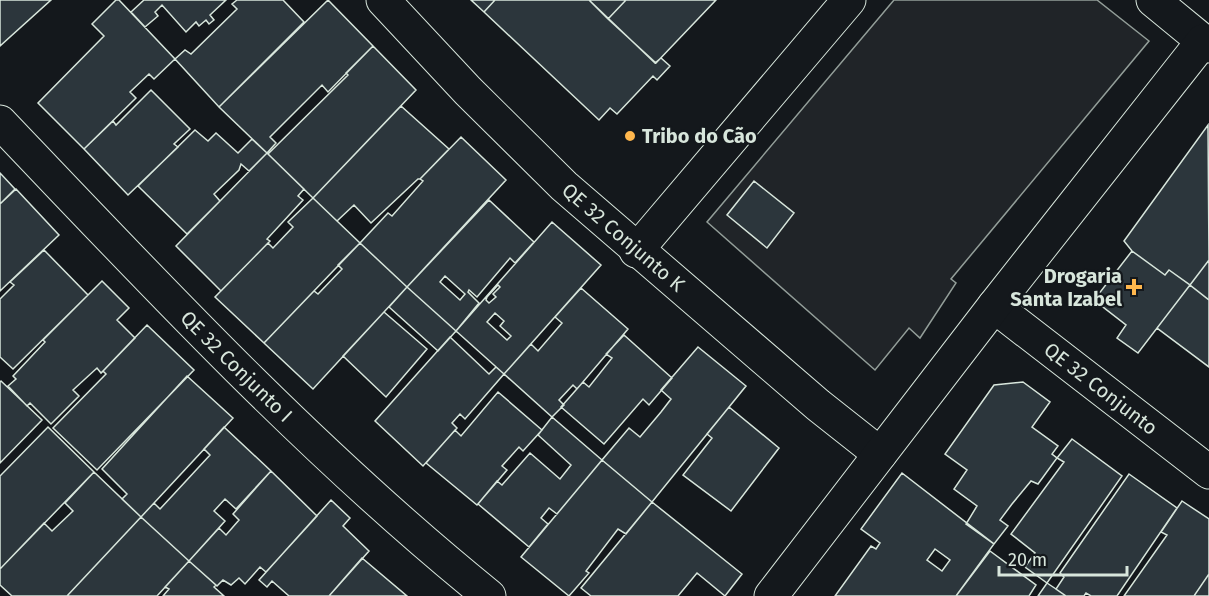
<svg xmlns="http://www.w3.org/2000/svg" width="1209" height="596" font-family="'Fira Sans',sans-serif">
  <rect width="100%" height="100%" fill="#14181c"/>
  <path fill="#202428" stroke="#939e99" stroke-width="1.5" d="M894,0h203l52,41 -198,238 5,4 -36,55 -11,-10 -34,42 -168,-148z"/>
  <path fill="#2c363c" stroke="#d8e6dc" stroke-width="1.5" fill-rule="evenodd" d="M0,0h51l-51,46z
    M116,0h3l56,59 -21,20 -5,-5 -19,18 6,6 -52,51 -46,-46 66,-67 -12,-12z
    M144,0h82l-16,15 4,5 -5,4 -3,-4 -7,6 -3,-4 -10,10 -24,-27 -7,7 3,4 -13,11 -14,-15z
    M237,0h46l21,22 -85,85 -44,-48 10,-9 6,4 46,-45 -5,-5z
    M328,0l45,46 -45,46 -6,-7 -52,52 6,6 -9,10 -48,-46z
    M471,0h24l-11,12z
    M495,0h94l66,63 6,-5 9,8 -13,14 -4,-4 -36,38 -7,-6 -11,12 -115,-108z
    M589,0h37l-18,19z
    M626,0h90l-60,63 -48,-44z
    M373,46l43,44 -103,108 -45,-44 80,-79 -2,-2z
    M151,90l39,39 -16,15 4,3 -50,48 -44,-46 29,-28 3,4z
    M401,106l48,43 -29,30h-2l-47,44 -17,-18 -17,16 -24,-23z
    M1208,125l1,135 -19,25 -21,-15 -4,5 -33,-24 -8,-10z
    M195,130l13,11 8,-8 22,20 14,-14 15,14 -18,18 -8,-7 -2,6 -25,24 6,7 -33,33 -49,-48z
    M461,137l45,43 -99,107 -47,-44 28,-30 4,3 31,-35 -3,-2 2,-2z
    M267,153l37,36 -6,7 5,4 -36,39 3,2 -2,2 -47,48 -45,-45z
    M0,173l15,16 -15,15z
    M754,181l40,32 -27,35 -40,-33z
    M16,189l43,46 -59,56v-87z
    M313,198l47,45 -96,100 -49,-46 53,-54 5,5 20,-21 -5,-5z
    M489,200l45,42 -19,21 -5,-5 -33,39 -8,-7 -1,2 11,11 -23,28 -49,-44zM445,276l20,18 -5,6 -20,-18z
    M552,222l49,43 -97,109 -48,-43zM498,285l2,2 -7,7 3,3 -7,6 -3,-3 1,-3zM495,313l9,8 -4,5 11,10 -4,4 -20,-18z
    M360,243l47,44 -94,102 -49,-46 50,-52 4,3 24,-25 -4,-4z
    M44,250l44,45 -75,74 -13,-12v-58l14,-14 -4,-3z
    M1132,251l33,24 4,-5 21,15 -52,68 -21,-15 9,-13 -32,-25z
    M1209,260v40l-19,-15z
    M102,281l27,27 -12,12 18,18 -34,35 -4,-5 -24,22 6,6 -28,28 -21,-21 -3,3 -19,-20 8,-7 -3,-3 32,-34 -2,-2z
    M1190,285l19,15v67l-52,-39z
    M407,287l49,44 -18,20 -49,-44z
    M581,288l47,41 -51,60 -4,-4 -14,15 5,5 -12,12 -48,-43 27,-30 7,7 24,-28 -7,-6z
    M384,312l43,37 -41,48 -43,-41z
    M147,325l47,45 -97,100 -44,-42 53,-54 -3,-3z
    M624,335l48,43 -23,27 -6,-6 -39,45 -43,-37 22,-25 6,5 23,-29 -6,-4z
    M450,337l39,37 7,-7 8,7 -39,45 -5,-5 -8,9 5,5 -34,38 -48,-45z
    M698,347l48,39 -94,116 -50,-42 27,-32 11,9 21,-25 10,-13 -10,-9z
    M187,376l46,42 -92,99 -19,-18 5,-5 -25,-25z
    M1,381l41,39 -42,43v-81z
    M1023,382l27,20 -18,25 26,19 -6,8 5,4 -19,26 -7,-3 -19,23 -12,16 8,6 -14,18 -28,-20 11,-18 -23,-17 13,-19 -22,-16 49,-69z
    M498,392l44,38 -19,21 -4,-4 -17,19 5,4 -30,35 -51,-42 29,-33 6,6z
    M729,407l50,41 -48,63 -48,-36 29,-37 -5,-4z
    M552,417l50,43 -45,54 -8,-6 -8,10 7,6 -19,23 -51,-43 19,-23 5,4 28,-32 30,26 11,-14 -33,-30z
    M48,427l46,45 -94,97v-93z
    M224,427l47,44 -35,38 -11,-10 -11,12 11,10 -36,40 -48,-44 13,-14 6,6 50,-54 -6,-6z
    M1072,439l50,37 -75,107 -22,-16 10,-14 -24,-19 53,-72 -7,-4z
    M602,460l50,42 -26,32 -8,-5 -32,42 3,2 -20,23 -48,-39z
    M271,471l46,45 -51,56 -6,-5 -15,17 -6,-6 -8,7 -8,-5 -6,6 -28,-25 30,-33 7,7 13,-15 -6,-6z
    M94,472l47,45 -74,79h-55l-12,-11v-16l44,-46 8,8 21,-20 -8,-8z
    M902,473l92,71 -38,52h-121l36,-50 5,3 4,-6 -19,-14zM935,549l15,11 -8,11 -15,-11z
    M1129,474l48,34 -60,88h-26l-5,-3 -2,3h-18l-10,-7 8,-12 -4,-4z
    M331,500l19,18 -7,8 26,25 -40,45h-40l-17,-15 -5,6 -8,-7z
    M1182,501l27,18v55l-15,22h-70l43,-61 -6,-3z
    M652,502l90,72 -17,22 -28,-23 -19,23h-87l-10,-8z
    M141,517l48,44 -32,35h-90z
    M990,551l46,34 -7,11h-73z
    M362,558l45,38h-78z
    M189,561l27,24 -2,2 10,9h-61l6,-7 -4,-2z
    M1209,574v22h-15z
    M1047,583l9,6 10,7h-28z"/>
  <g fill="none" stroke-linecap="round" stroke-linejoin="round">
    <g stroke="#d8e6dc" stroke-width="35">
      <g id="street">
        <path id="s1" d="M383,0l85,91 96,95 254,219 62,49"/>
        <path d="M1153,0l56,46"/>
        <path id="s2" d="M0,122c156,164 312,331 489,474"/>
        <path d="M636,251l213,-251"/>
        <path id="s3" d="M994,306l215,166"/>
        <path d="M771,596l223,-290 209,-265"/>
      </g>
    </g>
    <use href="#street" stroke="#14181c" stroke-width="33"/>
  </g>
  <g fill="#ffb74d" stroke="#14181c" stroke-width="2">
    <circle cx="630" cy="136" r="6"/>
    <path d="M1131 278h6v6h6v6h-6v6h-6v-6h-6v-6h6z"/>
  </g>
  <g text-anchor="middle" stroke-width="4.5" stroke-linejoin="round" paint-order="stroke">
    <g font-size="20" font-weight="bold" fill="#d8e6dc" stroke="#14181c" text-anchor="start">
      <text x="642" y="143">Tribo do Cão</text>
      <text x="1122" y="283" text-anchor="end">Drogaria<tspan x="1122" dy="23">Santa Izabel</tspan></text>
    </g>
    <g font-size="20" fill="#d8e6dc" stroke="#14181c">
      <text dy="7" stroke="none"><textPath href="#s1" startOffset="338">QE 32 Conjunto K</textPath></text>
      <text dy="7" stroke="none"><textPath href="#s2" startOffset="340">QE 32 Conjunto I</textPath></text>
      <text dy="7" stroke="none"><textPath href="#s3" startOffset="135">QE 32 Conjunto</textPath></text>
    </g>
  </g>
  <path d="M999 566v9h128v-9" fill="none" stroke="#d8e6dc" stroke-width="3"/>
  <text x="1008" y="566" font-size="18" fill="#d8e6dc" stroke="#14181c" stroke-width="4.5" paint-order="stroke">20 m</text>
</svg>
